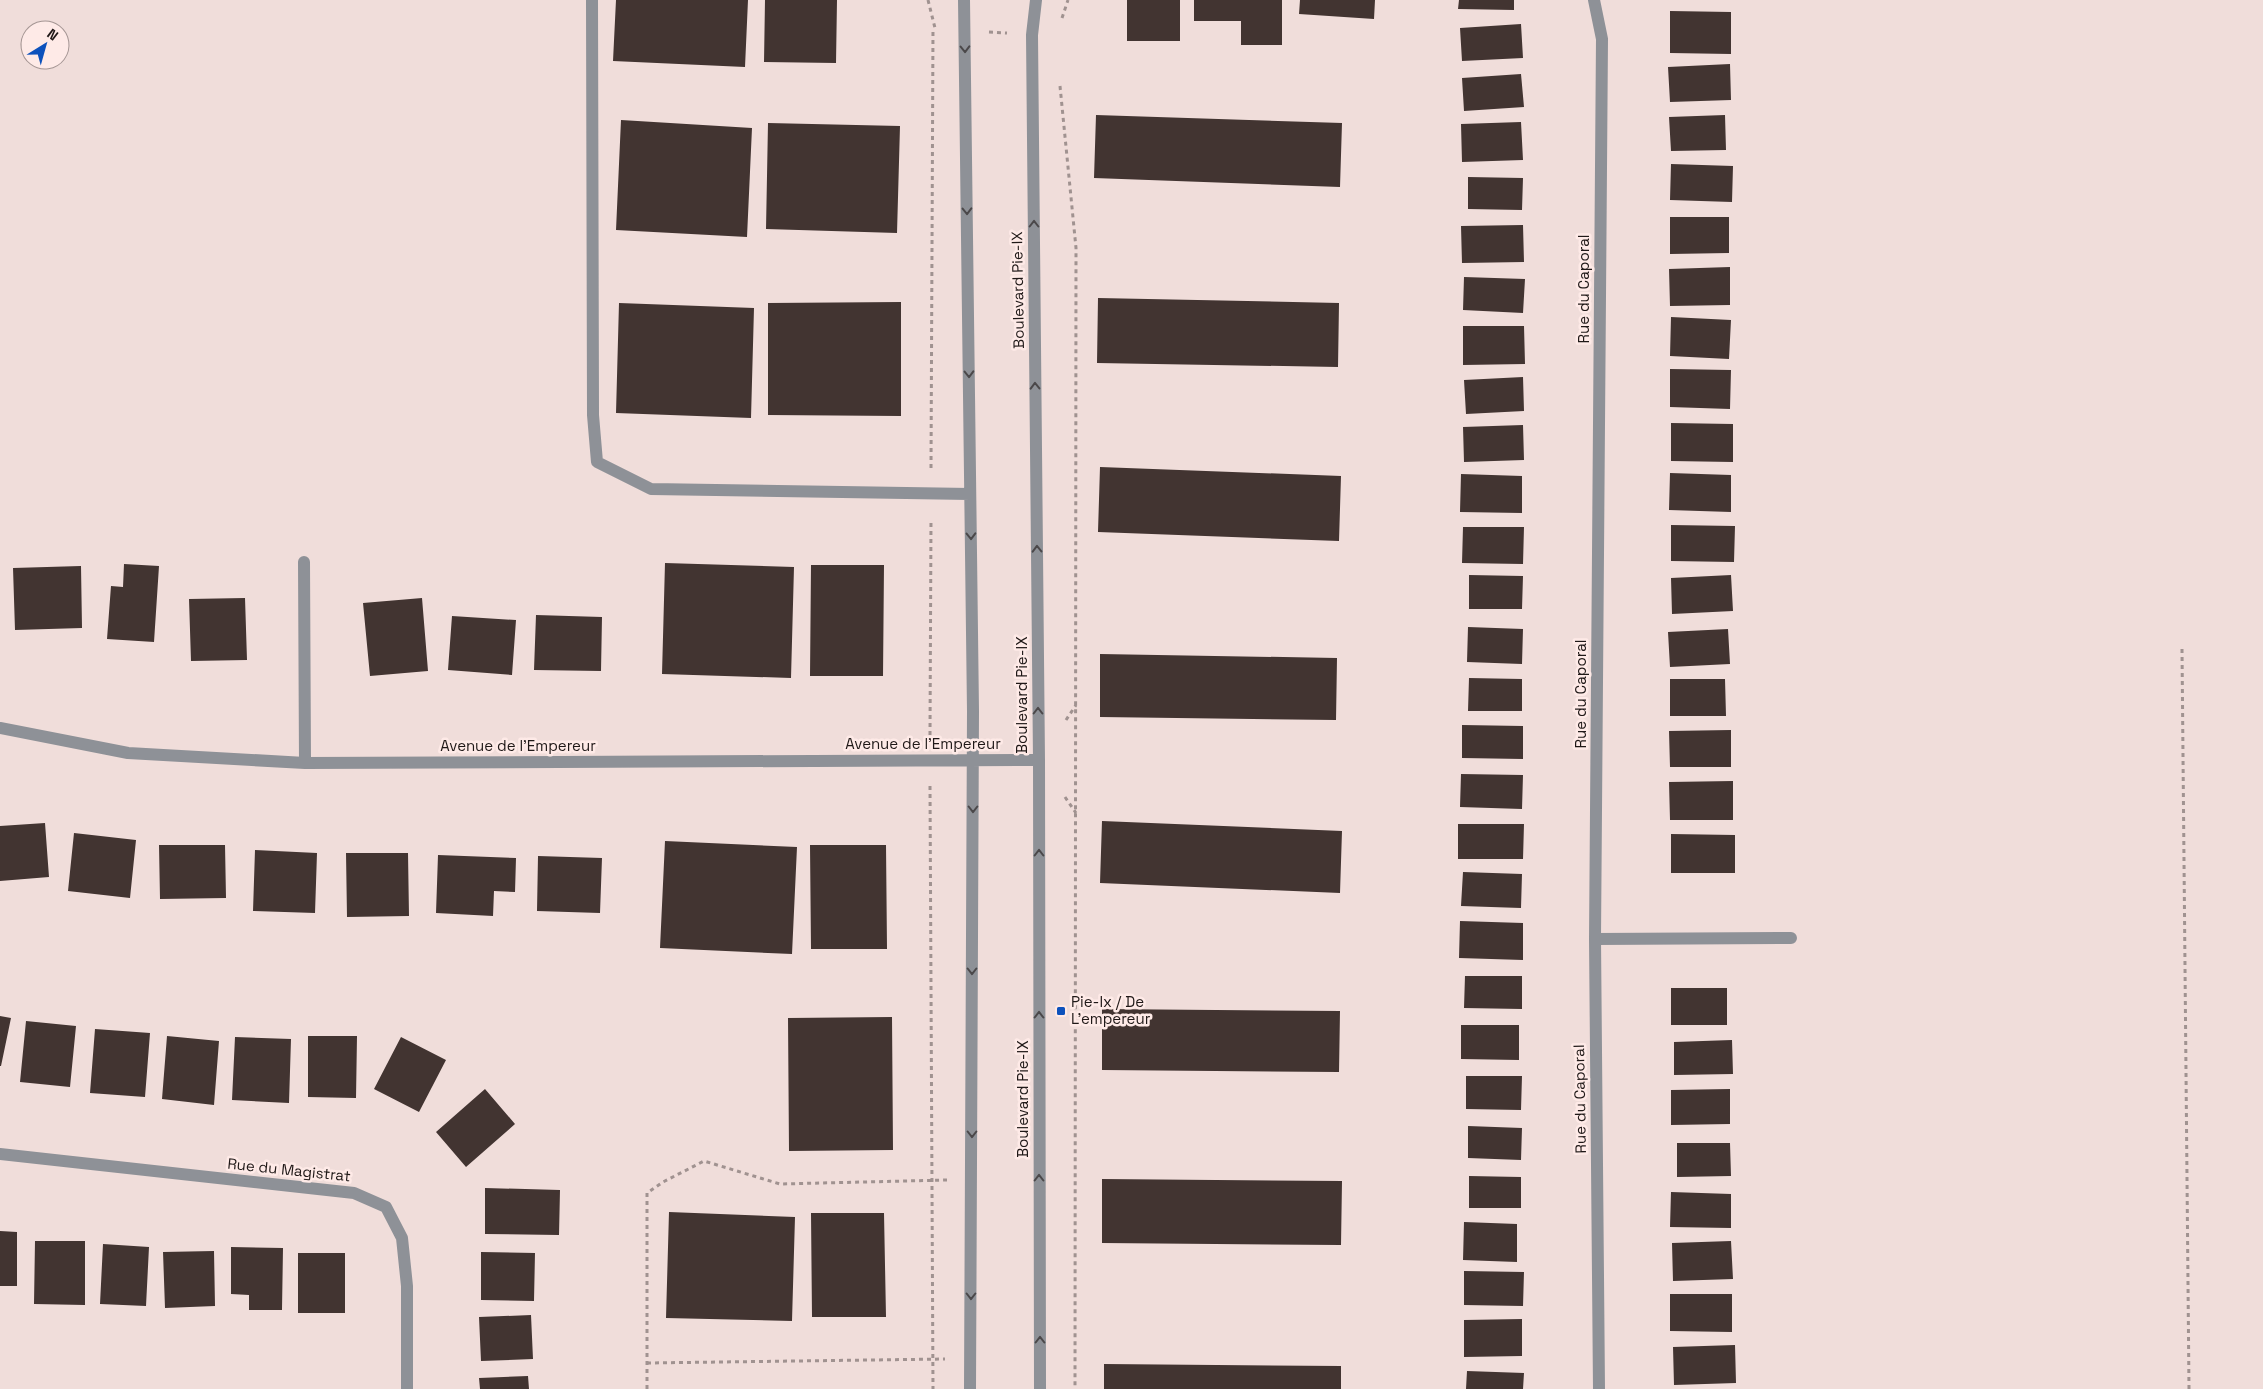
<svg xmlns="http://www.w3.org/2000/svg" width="2263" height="1389" font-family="'Space Grotesk',sans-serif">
  <rect width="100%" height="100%" fill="#f0ddda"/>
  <path fill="#423431" d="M616,0h132l-3,67 -132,-6z
    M765,0h72l-1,63 -72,-1z
    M1127,0h53v41h-53z
    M1194,0h88v45h-41v-24h-47z
    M1300,0h75l-1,19 -75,-5z
    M1459,0h55v10l-56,-1z
    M1670,11l61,1v42l-61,-1z
    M1521,24l2,34 -61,3 -2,-33z
    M1730,64l1,36 -61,2 -2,-35z
    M1521,74l3,33 -60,4 -2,-33z
    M1096,115l246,8 -2,64 -246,-9z
    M1725,115l1,35 -55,1 -2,-34z
    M621,120l131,8 -5,109 -131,-7z
    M1521,122l2,38 -61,2 -1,-38z
    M768,123l132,3 -3,107 -131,-4z
    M1671,164l62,2 -1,36 -62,-2z
    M1468,177l55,1 -1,32 -54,-1z
    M1670,217h59v36l-59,1z
    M1523,225l1,37 -62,1 -1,-37z
    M1730,267v38l-60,1 -1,-37z
    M1464,277l61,2 -2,34 -60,-3z
    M1098,298l241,5 -1,64 -241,-4z
    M901,302v114l-133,-1v-112z
    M619,303l135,5 -3,110 -135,-5z
    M1671,317l60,3 -2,39 -59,-3z
    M1463,326h61l1,38 -62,1z
    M1670,369l61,1 -1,39 -60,-2z
    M1523,377l1,34 -58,3 -2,-34z
    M1671,423l62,1v38l-62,-1z
    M1523,425l1,35 -60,2 -1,-35z
    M1100,467l241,9 -2,65 -241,-9z
    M1670,473l61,2v37l-62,-2z
    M1461,474l61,2v37l-62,-1z
    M1671,525l64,1 -1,36 -63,-1z
    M1463,527h61l-1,37 -61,-1z
    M665,563l129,4 -3,111 -129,-4z
    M124,564l35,2 -5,76 -47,-3 4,-53 12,1z
    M811,565h73l-1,111h-73z
    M81,566l1,62 -67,2 -2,-62z
    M1469,575l54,1 -1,33h-53z
    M1731,575l2,36 -61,3 -1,-36z
    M245,598l2,62 -56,1 -2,-62z
    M422,598l6,73 -58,5 -7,-73z
    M536,615l66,2 -1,54 -67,-1z
    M452,616l64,4 -4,55 -64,-5z
    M1468,627l55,2 -1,35 -55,-2z
    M1728,629l2,35 -60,3 -2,-35z
    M1100,654l237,4 -1,62 -236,-3z
    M1469,678l53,1v32h-54z
    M1670,679h55l1,37h-56z
    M1462,725l61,1v33l-61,-1z
    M1731,730v37h-61l-1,-36z
    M1461,774l62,1 -1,34 -62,-2z
    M1733,781v39h-63l-1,-38z
    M1102,821l240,10 -2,62 -240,-10z
    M45,823l4,54 -49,4v-55z
    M1458,824h66l-1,35h-65z
    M74,833l62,7 -6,58 -62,-7z
    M1671,834l64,1v38h-64z
    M665,841l132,6 -5,107 -132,-6z
    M159,845h66l1,53 -66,1z
    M810,845h76l1,104h-76z
    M255,850l62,3 -2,60 -62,-2z
    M346,853h62l1,63 -62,1z
    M438,855l78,3 -1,34 -21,-1 -1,25 -57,-3z
    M538,856l64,2 -2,55 -63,-2z
    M1463,872l59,2 -1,34 -60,-2z
    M1460,921l63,2v37l-64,-2z
    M1465,976h57v33l-58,-1z
    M1671,988h56v37h-56z
    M1102,1009l238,2 -1,61 -237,-2z
    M0,1016l11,2 -10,48h-1z
    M892,1017l1,133 -104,1 -1,-133z
    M26,1021l50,5 -6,61 -50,-5z
    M1461,1025h58v35l-58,-1z
    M95,1029l55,4 -5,64 -55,-4z
    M167,1036l52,5 -5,64 -52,-6z
    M308,1036h49l-1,62 -48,-1z
    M235,1037l56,2 -2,64 -57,-3z
    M401,1037l45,23 -27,52 -45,-23z
    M1732,1040l1,34 -59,1v-33z
    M1466,1076h56l-1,34 -55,-1z
    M485,1089l30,35 -49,43 -30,-35z
    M1730,1089v35l-59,1v-35z
    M1468,1126l54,2 -1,32 -53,-2z
    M1677,1143h53l1,33 -54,1z
    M1469,1176l52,1v31h-52z
    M1102,1179l240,2 -1,64 -239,-2z
    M485,1188l75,2 -1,45 -74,-1z
    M1671,1192l60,2v34l-61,-1z
    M669,1212l126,5 -3,104 -126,-3z
    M811,1213h73l2,104h-74z
    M1464,1222l53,2v38l-54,-2z
    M0,1231l17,1v54h-17z
    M35,1241h50v64l-51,-1z
    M1731,1241l2,38 -60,2 -1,-38z
    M103,1244l46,3 -3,59 -46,-2z
    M231,1247l52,1 -1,62h-33v-15l-18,-1z
    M214,1251l1,55 -50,2 -2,-56z
    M481,1252l54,1 -1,48 -53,-1z
    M298,1253h47v60h-47z
    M1464,1271l60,1 -1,34 -59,-1z
    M1670,1294h62v38l-62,-1z
    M531,1315l2,44 -52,2 -2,-44z
    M1522,1319v37l-58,1v-37z
    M1735,1345l1,38 -62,2 -1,-38z
    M1104,1364l237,2v23h-237z
    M1467,1371l57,2 -1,16h-57z
    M528,1376l1,13h-49l-1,-11z"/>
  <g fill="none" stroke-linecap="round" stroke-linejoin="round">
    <path stroke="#a09290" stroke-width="3" stroke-dasharray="4 4" stroke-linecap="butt" d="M928,0l7,28
      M1062,18l6,-18
      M989,32l18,1
      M1060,86l16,162 -1,1141
      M931,468l2,-440
      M2182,649l7,740
      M1066,720l10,-15
      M930,735l1,-216
      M930,786l3,603
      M1065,797l11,16
      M647,1363l298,-4
      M647,1389v-196l16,-11 41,-21 76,23 167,-4"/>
    <path stroke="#8e9197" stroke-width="12" d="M592,0l1,415 4,47 54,27 319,5
      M964,0l9,711 -3,678
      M1036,0l-4,35 7,725 1,629
      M1594,0l8,39 -7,900 4,450
      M304,562l1,201
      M0,728l128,25 177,10 734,-3
      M1595,939l196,-1
      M0,1154l354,39 32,14 16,31 5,48v103"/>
  </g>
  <defs><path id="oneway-chevron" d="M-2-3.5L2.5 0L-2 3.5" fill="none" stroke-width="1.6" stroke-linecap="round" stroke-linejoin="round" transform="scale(1.25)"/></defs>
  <g stroke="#4b484a">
    <use href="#oneway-chevron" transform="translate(965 49) rotate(89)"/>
    <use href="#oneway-chevron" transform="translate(967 211) rotate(89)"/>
    <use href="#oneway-chevron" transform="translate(1034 224) rotate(-90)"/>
    <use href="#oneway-chevron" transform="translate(969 374) rotate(89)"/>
    <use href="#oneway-chevron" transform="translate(1035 386) rotate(-91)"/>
    <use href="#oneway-chevron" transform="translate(971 536) rotate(89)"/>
    <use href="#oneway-chevron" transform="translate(1037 549) rotate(-91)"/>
    <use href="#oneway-chevron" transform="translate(1038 711) rotate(-90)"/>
    <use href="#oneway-chevron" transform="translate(973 809) rotate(90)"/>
    <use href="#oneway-chevron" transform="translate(1039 853) rotate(-90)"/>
    <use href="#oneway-chevron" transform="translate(972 971) rotate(90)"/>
    <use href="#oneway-chevron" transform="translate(1039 1015) rotate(-90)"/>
    <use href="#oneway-chevron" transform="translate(972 1134) rotate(90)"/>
    <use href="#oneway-chevron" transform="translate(1039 1178) rotate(-90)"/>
    <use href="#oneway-chevron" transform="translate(971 1296) rotate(90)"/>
    <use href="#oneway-chevron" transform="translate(1040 1340) rotate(-90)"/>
  </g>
  <rect fill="#0c51bc" stroke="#feeae7" stroke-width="2" x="1056" y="1006" width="10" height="10" rx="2.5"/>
  <g text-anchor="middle" stroke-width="5" stroke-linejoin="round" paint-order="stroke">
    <g font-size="15" fill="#1f1817" stroke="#feeae7">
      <text transform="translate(1584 289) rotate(-90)" y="5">Rue du Caporal</text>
      <text transform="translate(1018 290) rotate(-91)" y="5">Boulevard Pie-IX</text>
      <text transform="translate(1581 694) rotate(-90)" y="5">Rue du Caporal</text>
      <text transform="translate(1022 695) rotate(-90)" y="5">Boulevard Pie-IX</text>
      <text x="923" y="749">Avenue de l'Empereur</text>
      <text x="518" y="751">Avenue de l'Empereur</text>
      <text transform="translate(1023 1099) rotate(-90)" y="5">Boulevard Pie-IX</text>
      <text transform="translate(1580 1099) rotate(-91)" y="5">Rue du Caporal</text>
      <text transform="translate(289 1170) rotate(6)" y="5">Rue du Magistrat</text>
    </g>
    <g font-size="15" fill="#1f1817" stroke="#feeae7" text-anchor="start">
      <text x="1071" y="1007">Pie-Ix / De<tspan x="1071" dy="17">L'empereur</tspan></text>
    </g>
  </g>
  <g transform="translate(45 45) rotate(37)"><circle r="24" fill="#feeae7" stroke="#a59694"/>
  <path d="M0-4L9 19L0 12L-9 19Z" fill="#0c51bc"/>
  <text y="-8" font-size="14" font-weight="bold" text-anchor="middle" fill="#1f1817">N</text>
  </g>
</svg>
